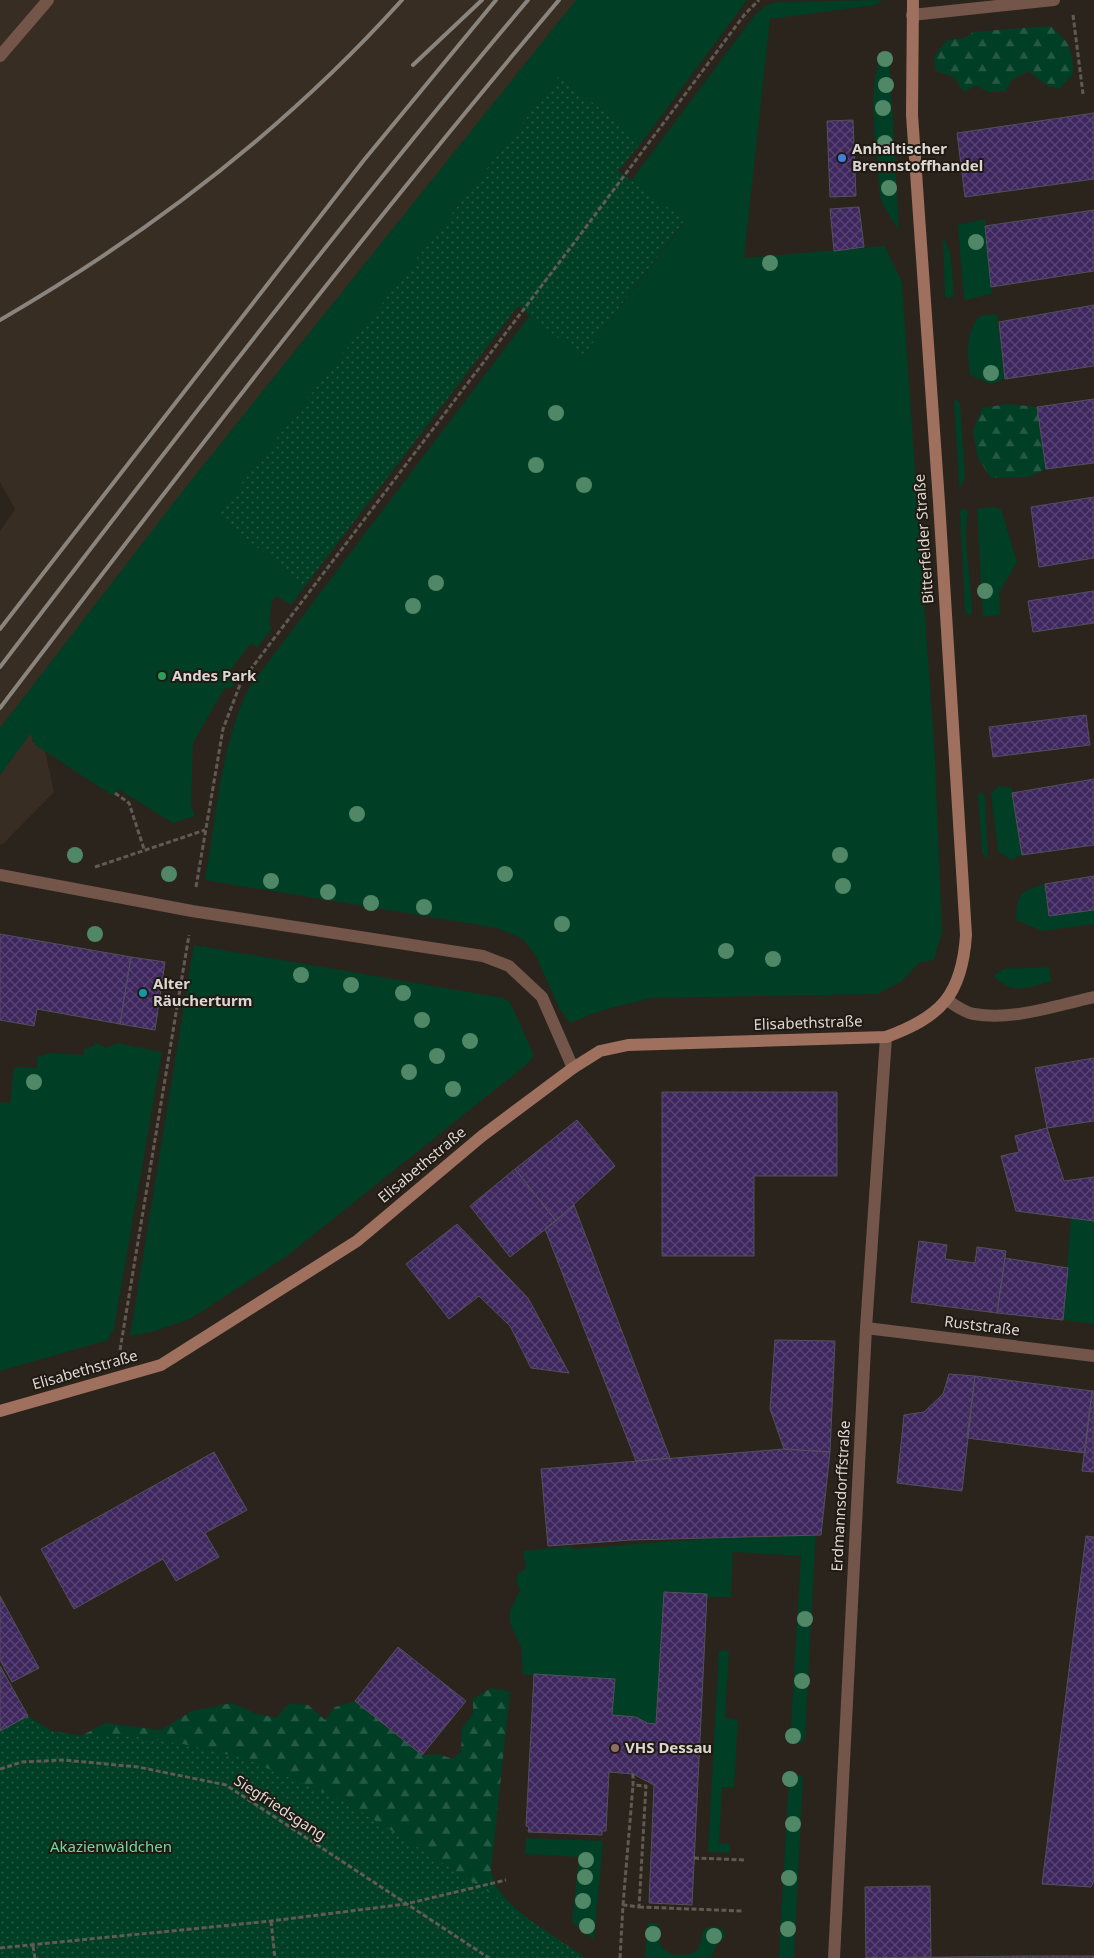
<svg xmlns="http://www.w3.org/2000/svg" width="1094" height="1958" font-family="'Noto Sans',sans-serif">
  <defs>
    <pattern id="forest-firs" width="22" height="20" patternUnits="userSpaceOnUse" patternTransform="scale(1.25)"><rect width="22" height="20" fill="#003e25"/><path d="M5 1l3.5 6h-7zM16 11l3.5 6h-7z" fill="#255944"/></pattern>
    <pattern id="park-dots" width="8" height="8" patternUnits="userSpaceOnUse" patternTransform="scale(1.25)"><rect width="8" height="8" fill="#003e25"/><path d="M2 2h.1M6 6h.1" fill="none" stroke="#255944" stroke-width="1.8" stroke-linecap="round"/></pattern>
    <pattern id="building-cross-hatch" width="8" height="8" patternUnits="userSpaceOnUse" patternTransform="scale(1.25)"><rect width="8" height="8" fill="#3e265e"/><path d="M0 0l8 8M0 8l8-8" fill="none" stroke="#594574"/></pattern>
  </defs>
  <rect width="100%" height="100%" fill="#2b241c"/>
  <path fill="#382d22" d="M0,0h618l-586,741 13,10 9,41 -51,52h-3v-313l15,-22 -15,-27z"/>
  <path fill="#003e25" d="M576,0h171l-105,142 -83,-66 -342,439 88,71 -14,19 -15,-9 -4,5 -3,23 3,4 -15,20 -6,-5 -21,28 5,15 -11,3 -31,54 -2,62 4,11 -22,7 -55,-34 -5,7 -79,-52 -3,-11 -31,42v-47l182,-236z
    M882,0l-7,5 -105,14 -26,239 141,-12 17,37 33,476 7,172 -8,29 -14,2 -18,19 -24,13 -227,4 -48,12 -33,13 -11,-15 -23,-52 -13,-17 -26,-11 -292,-48c11,-62 16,-138 45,-194l280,-371 53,41 102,-135 -54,-40 123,-165 11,-10 11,-4z
    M889,51l10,180 -16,-26 -3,-10c-2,-32 -14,-110 1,-136 2,-3 6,-6 8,-8z
    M985,219l7,75c-11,1 -21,6 -28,6l-6,-75z
    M943,237c10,15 9,39 11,57l-5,5 -4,-3z
    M997,314l8,65 -14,5 -21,-9c-3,-22 -5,-42 10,-59z
    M954,398l6,6 5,73 -3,8 -3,2z
    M992,507l9,2 16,53 -18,31 1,22 -17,2 -6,-108z
    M964,508l4,4c-6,32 4,68 4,101l-2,3 -5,-4 -5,-101z
    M999,786l13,2 10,67 -11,5 -13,-9 -7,-57z
    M982,792l3,5 3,62 -6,-6 -4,-58z
    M1045,884l5,32 44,-6v14l-52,7 -26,-11c1,-26 4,-29 29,-36z
    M194,945l309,53 7,4 24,53 -8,10 -239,191 -97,63 -38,13 -22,4z
    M1049,967l2,15c-25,5 -37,14 -58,-6l10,-7z
    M95,1042l11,6 12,-5 44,9 -48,277 -6,11 -108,31v-269l10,1 4,-36 23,1v-11l13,-4 34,2v-6l10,-3z
    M1071,1218l23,3v103l-31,-4z
    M816,1530l-11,208 -5,5h-10l11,-187 -68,-4 -2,45h-24l-1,-3 -42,-2 -8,132 -9,-1 -11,-6 -24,-2 3,-36 -92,-4 -2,-28 -11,-24v-12l10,-21 -4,-9 2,-7 8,-6 -3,-17 48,-5 2,3z
    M719,1650l10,1 -4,67 13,2 -4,67h-12l-3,56 11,1v9l-22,-1z
    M789,1775l14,1 -9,182h-15z
    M526,1838l77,3 -9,99 -22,-18 7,-65 -54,-3z
    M648,1923l10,1c2,6 0,13 2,20 7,14 27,14 37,6 5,-6 4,-12 6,-19l5,-4h8l9,4 -1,7 -7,6 -6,14h-66z"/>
  <path fill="url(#forest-firs)" d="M1050,26c20,16 23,23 23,48l-14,15 -11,-3 -20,-15 -16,9 -7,12h-17l-12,-7 -12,7 -10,-15 -18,-6 -2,-14 13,-17 18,-2 8,-6z
    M1008,404l29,3 9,62 -18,8 -37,1 -13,-20 -5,-27 9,-23z
    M491,1688l19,4 -19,178c5,37 66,66 94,88h-350l-235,-227 28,-15 23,15 30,5 24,-13 56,7 31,-19 40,-8 22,10 22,5 13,-14 19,1 17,15 10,-13 20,-6 67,54 17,-1 13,5 9,-7 1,-24 11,-14v-15z"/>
  <path fill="url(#park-dots)" d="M559,76l83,66 -24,29 67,49 -103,137 -64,-51 -213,280 -88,-71z
    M28,1716l23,15 30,5 42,-1 60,9 63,15 100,43 152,96 87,60h-585v-227z"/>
  <path fill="url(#building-cross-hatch)" stroke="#53505a" d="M1094,113v66l-129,18 -8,-64z
    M853,120l3,76 -26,1 -3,-76z
    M859,207l5,40 -30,4 -4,-42z
    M1094,210v61l-103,16 -6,-61z
    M1094,305v61l-89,13 -6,-57z
    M1094,399v64l-48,6 -9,-62z
    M1094,497v61l-55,9 -8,-60z
    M1094,591v32l-61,9 -5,-31z
    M1086,715l4,30 -97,12 -4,-30z
    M1094,779v66l-72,10 -10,-62z
    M1094,876v34l-45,6 -4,-32z
    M0,934l131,23 -11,67 -83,-15 -3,17 -34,-6z
    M131,957l34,5 -10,68 -35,-6z
    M1094,1058v63l-47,7 -12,-60z
    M662,1092h175v84h-83v80h-92z
    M577,1120l38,46 -59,55 -41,-52z
    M1047,1128l17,53 30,-4v44l-78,-10 -15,-55 18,-4 -4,-16z
    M515,1169l41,52 -46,36 -40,-51z
    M574,1205l96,253 -34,3 -91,-232z
    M457,1224l71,74 41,75 -38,-5 -21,-42 -31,-30 -30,23 -43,-55z
    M919,1241l28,4 -2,14 30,4 2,-16 29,4 -9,62 -86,-11z
    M1005,1258l63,10 -5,52 -66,-7z
    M775,1340l60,1 -5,111 -46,-3 -14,-40z
    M949,1374l26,2 -13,115 -65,-8 7,-68 20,-3 19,-18z
    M975,1376l117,15 -7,62 -118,-15z
    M1092,1391h2v81l-12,-1z
    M784,1449l46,3 -9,83 -191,5 -82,6 -7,-77z
    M214,1452l33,58 -42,23 14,24 -43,24 -13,-22 -89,50 -33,-60z
    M1086,1536l8,1v344l-3,6 -49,-3z
    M664,1592l43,2 -15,311 -43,-2 5,-118 -21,-11 -24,-2 -3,59h-4v4l-74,-3 1,-5 -3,-1 8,-152 81,5 -3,36 24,2 11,6 9,1z
    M0,1596l39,72 -27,14 -12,-22z
    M398,1647l68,54 -44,54 -67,-54z
    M0,1666l28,50 -28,15z
    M930,1886l1,71 -65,1 -1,-71z
    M1024,1956v2h-79v-1z
    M1024,1956h70v2h-70z
    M945,1957v1h-79z"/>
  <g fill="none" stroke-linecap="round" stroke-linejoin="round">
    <path stroke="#605a53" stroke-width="3" stroke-dasharray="5 2.5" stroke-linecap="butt" d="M1073,15l10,79
      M115,793l14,10 15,46
      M95,867l110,-37
      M196,887l27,-158 18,-47 330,-435 174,-233 14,-14
      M120,1350l69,-415
      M0,1769l22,-7 42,-2 74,7 88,18 263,173
      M694,1858l52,2
      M623,1905l10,-120
      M639,1907l104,4
      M271,1921l4,37
      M33,1946l2,12
      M0,1948l271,-27 135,-17 100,-24
      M620,1958l3,-53 16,2 7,-121 -13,-1v-11"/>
    <path stroke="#73554a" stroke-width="12" d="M0,56l48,-56
      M0,875l192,36 291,45 26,10 33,31 31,71"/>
    <path stroke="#73554a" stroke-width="12" d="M912,15l142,-15
      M947,1000c8,5 18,13 27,14 39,7 83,-9 120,-17
      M866,1328l228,28
      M834,1958l32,-630 20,-291"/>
    <path stroke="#9e705d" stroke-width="12" d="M0,1411l161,-46 196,-124 125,-105 91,-68 27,-17 28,-6 258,-8c55,-20 76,-42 80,-102l-27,-433 -27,-387 1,-115"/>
    <path stroke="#89847d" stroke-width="4" d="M413,65l69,-65
      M0,320c150,-87 286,-191 402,-320
      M0,629l364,-469 132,-160
      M0,667c172,-225 345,-450 528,-667
      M0,708c182,-239 365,-478 559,-708"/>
  </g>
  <g fill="#508766">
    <circle cx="885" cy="59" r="8"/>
    <circle cx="886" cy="85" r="8"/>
    <circle cx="883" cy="108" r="8"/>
    <circle cx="885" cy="143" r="8"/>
    <circle cx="889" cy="188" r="8"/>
    <circle cx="976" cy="242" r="8"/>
    <circle cx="770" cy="263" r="8"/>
    <circle cx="991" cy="373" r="8"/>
    <circle cx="556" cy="413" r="8"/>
    <circle cx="536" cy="465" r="8"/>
    <circle cx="584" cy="485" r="8"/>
    <circle cx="436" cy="583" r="8"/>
    <circle cx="985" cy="591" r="8"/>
    <circle cx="413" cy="606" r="8"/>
    <circle cx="357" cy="814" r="8"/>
    <circle cx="75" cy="855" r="8"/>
    <circle cx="840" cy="855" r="8"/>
    <circle cx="169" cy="874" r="8"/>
    <circle cx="505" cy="874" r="8"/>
    <circle cx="271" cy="881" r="8"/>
    <circle cx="843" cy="886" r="8"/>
    <circle cx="328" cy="892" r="8"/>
    <circle cx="371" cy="903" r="8"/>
    <circle cx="424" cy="907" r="8"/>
    <circle cx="562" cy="924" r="8"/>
    <circle cx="95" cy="934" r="8"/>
    <circle cx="726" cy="951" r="8"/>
    <circle cx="773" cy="959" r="8"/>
    <circle cx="301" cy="975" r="8"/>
    <circle cx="351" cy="985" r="8"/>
    <circle cx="403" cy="993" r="8"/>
    <circle cx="422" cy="1020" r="8"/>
    <circle cx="470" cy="1041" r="8"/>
    <circle cx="437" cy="1056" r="8"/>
    <circle cx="409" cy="1072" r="8"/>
    <circle cx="34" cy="1082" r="8"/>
    <circle cx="453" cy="1089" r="8"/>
    <circle cx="805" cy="1619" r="8"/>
    <circle cx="802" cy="1681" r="8"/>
    <circle cx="793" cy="1736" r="8"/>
    <circle cx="790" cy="1779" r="8"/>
    <circle cx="793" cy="1824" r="8"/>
    <circle cx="586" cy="1860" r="8"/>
    <circle cx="585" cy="1877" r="8"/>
    <circle cx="789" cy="1878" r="8"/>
    <circle cx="583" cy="1901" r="8"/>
    <circle cx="587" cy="1926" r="8"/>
    <circle cx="788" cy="1929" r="8"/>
    <circle cx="653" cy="1934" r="8"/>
    <circle cx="714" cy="1936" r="8"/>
  </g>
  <circle fill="#3f7fe0" stroke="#211a13" stroke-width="2" cx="842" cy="158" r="5"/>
  <circle fill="#2e9e5b" stroke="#211a13" stroke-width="2" cx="162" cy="676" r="5"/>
  <circle fill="#0f9aa8" stroke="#211a13" stroke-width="2" cx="143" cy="993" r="5"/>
  <circle fill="#8d6e63" stroke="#211a13" stroke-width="2" cx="615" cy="1748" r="5"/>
  <g text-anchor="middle" stroke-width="4" stroke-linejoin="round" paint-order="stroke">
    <g font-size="15" font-weight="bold" fill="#dbd7d2" stroke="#211a13" text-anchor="start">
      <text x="852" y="154">Anhaltischer<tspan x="852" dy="17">Brennstoffhandel</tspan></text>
      <text x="172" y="681">Andes Park</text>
      <text x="153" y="989">Alter<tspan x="153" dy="17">Räucherturm</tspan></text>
      <text x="625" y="1753">VHS Dessau</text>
    </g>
    <g font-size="15" fill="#dbd7d2" stroke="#211a13">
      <text transform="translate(924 539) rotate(-94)" y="5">Bitterfelder Straße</text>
      <text transform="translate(808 1023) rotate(-2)" y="5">Elisabethstraße</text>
      <text transform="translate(422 1165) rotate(-40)" y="5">Elisabethstraße</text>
      <text transform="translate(982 1326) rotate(7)" y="5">Ruststraße</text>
      <text transform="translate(85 1370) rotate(-16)" y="5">Elisabethstraße</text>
      <text transform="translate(841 1496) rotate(-87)" y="5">Erdmannsdorffstraße</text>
      <text transform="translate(280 1808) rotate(33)" y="5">Siegfriedsgang</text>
    </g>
    <g font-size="15" fill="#6ed8a2" stroke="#211a13">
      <text x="111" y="1852">Akazienwäldchen</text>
    </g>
  </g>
</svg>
